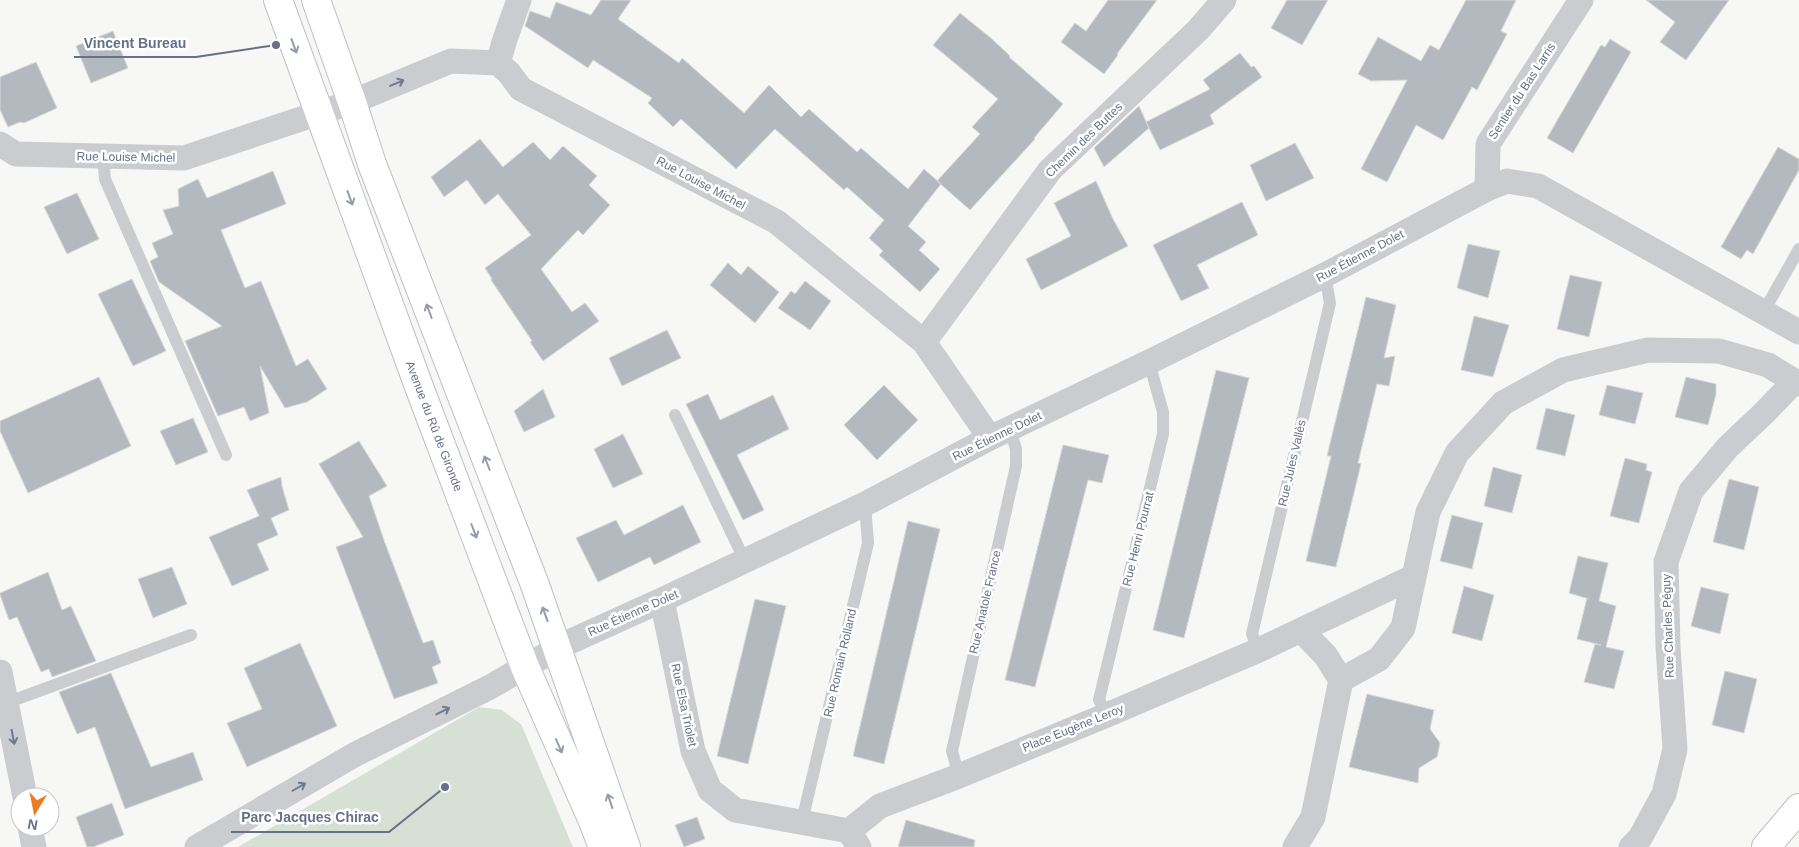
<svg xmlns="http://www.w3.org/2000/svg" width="1799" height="847" font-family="Arial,sans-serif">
  <rect width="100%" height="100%" fill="#f7f8f5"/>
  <path fill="#d7e0d5" d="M479,707l23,3 19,14 52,123h-335z"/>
  <path fill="#b4b9c0" stroke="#d9d9d7" d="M601,0h30l-13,19 61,44 3,-5 62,55 25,-28 32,32 8,-8 48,43 4,-4 47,41 16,-20 17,15 -33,42 18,16 -7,8 21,19 -20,23 -41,-37 4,-4 -14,-13 15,-18 -37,-33 -3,3 -69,-61 -39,40 -55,-50 -8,8 -25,-24 4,-5 -59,-38 -5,8 -63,-42 5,-15 20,7 6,-16 35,13z
    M1108,0h49l-40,54 1,1 -14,19 -43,-32 14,-19 11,8z
    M1287,0h41l-26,45 -31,-17z
    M1466,0h50l-15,31 6,3 -30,56 -5,-3 -29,53 -27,-15 -29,57 -26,-13 46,-89 -36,1 -13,-7 20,-37 43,24 9,-16 9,5z
    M1646,0h83l-43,60 -26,-18 15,-20z
    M960,13l32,26 18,17 -1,1 54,47 -29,34 1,1 -65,71 -33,-29 43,-47 -8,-7 26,-28 -65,-54z
    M113,31l15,37 -37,15 -15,-37z
    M1610,39l21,13 -58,101 -26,-15 54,-93 4,2z
    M1240,53l11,14 3,-1 8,11 -52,38 4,9 -54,26 -14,-28 64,-33 -7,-9z
    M36,62l21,46 -33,15 -4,-1 -12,5 -8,-17v-33z
    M1139,106l10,22 -45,39 -10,-19z
    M480,139l23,28 30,-25 17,18 13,-14 34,30 -8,9 21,20 -27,30 -5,-5 -37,39 31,43 13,-9 14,18 -56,40 -13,-19 2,-1 -41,-61 1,-1 -7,-11 46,-33 -33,-41 -13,11 -18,-25 -23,17 -13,-20z
    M1295,143l19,35 -48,23 -16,-36z
    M1778,147l21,12v11l-46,84 -6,-4 -6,9 -20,-12z
    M273,171l13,33 -65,26 24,58 16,-7 35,85 12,-7 19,30 -20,13 -22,6 -25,-42 9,47 -19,8 -6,-14 -26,9 -33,-75 37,-15 -63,-44 -9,-21 8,-4 -6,-14 21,-9 -10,-24 16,-4 -1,-17 20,-10 9,19z
    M1096,181l17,38 15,27 -87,44 -15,-31 45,-23 -17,-33z
    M77,193l22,46 -32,15 -23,-47z
    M1242,202l16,33 -61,30 12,23 -28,13 -28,-56z
    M1468,244l32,7 -12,47 -31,-10z
    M728,263l13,12 7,-9 31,26 -24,31 -45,-38z
    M1570,275l32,7 -13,55 -32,-8z
    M132,279l34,72 -33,15 -35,-72z
    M805,281l26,20 -21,29 -32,-22 13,-17 4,3z
    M1366,297l30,8 -12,53 11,-2 -6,30 -12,-2 -19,79 3,1 -25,103 -30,-6 25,-105h-4l7,-29z
    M1474,316l35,9 -16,52 -32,-7z
    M667,330l14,28 -59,28 -13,-28z
    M1216,370l33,8 -65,260 -31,-8z
    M99,377l32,69 -103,47 -28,-62v-10z
    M1686,377l30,7v10l-8,31 -33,-8z
    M884,385l34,35 -41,40 -33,-35z
    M1607,385l36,8 -8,31 -36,-9z
    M543,389l12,28 -31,15 -10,-21z
    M708,394l12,26 53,-25 16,34 -52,26 27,55 -21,10 -57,-116z
    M1546,408l29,7 -10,41 -29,-7z
    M193,418l15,34 -32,13 -16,-34z
    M623,434l20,40 -30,14 -19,-39z
    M359,441l28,45 -18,10 16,47 38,100 10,-3 8,23 -9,4 6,16 -44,16 -58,-152 27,-10 -44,-73z
    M1063,445l46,10 -7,28 -14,-3 -53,207 -30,-7z
    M1625,458l22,6 -1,6 6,2 -13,51 -29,-7z
    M1493,467l29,8 -10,38 -28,-7z
    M281,477l1,9 7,24 -18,8 7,17 -21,9 12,26 -37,16 -23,-49 50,-21 -12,-26z
    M1729,479l30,8 -15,63 -31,-8z
    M683,505l18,37 -47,23 -4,-8 -52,25 -22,-44 40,-18 8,15z
    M1452,515l31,8 -11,46 -32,-8z
    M908,521l32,8 -56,235 -31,-8z
    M1578,556l30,7 -9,38 17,5 -10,41 18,4 -10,38 -30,-7 11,-38 6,1 -24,-6 10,-41 2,1 -20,-6z
    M172,567l15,37 -34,14 -15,-39z
    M48,572l14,38 9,-4 25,55 -44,16 -3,-8 -8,3 -24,-55 -8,3 -9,-25v-2z
    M1464,586l30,9 -12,46 -30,-8z
    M1701,587l28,7 -9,40 -29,-8z
    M755,599l31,7 -38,158 -31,-8z
    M300,643l37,83 -90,41 -20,-44 35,-14 -18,-41z
    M1725,671l32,8 -13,54 -32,-8z
    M111,673l40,94 42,-15 10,28 -78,29 -30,-82 -18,7 -18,-42z
    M1367,694l67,16 -4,19 10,14 -3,14 -18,11 -1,15 -69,-16z
    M112,803l12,32 -31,12h-6l-11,-30z
    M697,817l8,22 -21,8 -9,-22z
    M906,820l69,20 -1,7h-76z"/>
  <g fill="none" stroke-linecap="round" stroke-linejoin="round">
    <g stroke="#bcbfc4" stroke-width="30">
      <path id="secondary" d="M278,0l140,384 107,283 67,152 11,28
        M316,0l36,102 20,62 163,421 91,262
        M1766,847l33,-39"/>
    </g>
    <path stroke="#caccd0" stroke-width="12" d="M103,156l2,23 121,276
      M1763,313l36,-64
      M675,415l70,146
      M1259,650l-7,-16 78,-331 -5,-28
      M6,703l185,-68
      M1107,715l-8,-15 64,-266v-22l-14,-50
      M959,776l-7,-25 64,-285v-17l-6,-20
      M802,821l66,-278 -3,-39"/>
    <path stroke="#caccd0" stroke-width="25" d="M498,63l7,-24 14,-39
      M0,144l16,10 168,4 168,-56 99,-41 47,2 11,10 12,16 256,133 147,120 66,96
      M1487,189l1,-45 93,-144
      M924,342l126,-172 148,-140 26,-30
      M662,600l31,151 17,39 25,20 114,21 10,16
      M1301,630l25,26 15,24 38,-21 24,-31 25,-116 29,-59 46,-50 60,-33 85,-20 71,1 49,14 31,19
      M0,672l25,125
      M30,827l4,20
      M849,831l31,-25 79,-30 148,-61 152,-65 154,-73
      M197,847l157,-92 136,-68 75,-43 97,-44 203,-96 125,-66 159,-76 176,-87 162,-86 20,-8 31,5 261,146
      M1295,847l18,-30 28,-137
      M1631,847l9,-9 24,-44 11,-45 -7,-102 -2,-85 25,-71 37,-44 36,-34 31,-32"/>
    <use href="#secondary" stroke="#fff" stroke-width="28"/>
  </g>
  <defs><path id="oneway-shaft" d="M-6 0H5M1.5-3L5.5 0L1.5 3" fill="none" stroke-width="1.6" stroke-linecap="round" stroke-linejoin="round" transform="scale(1.25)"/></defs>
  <g stroke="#939cab">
    <use href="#oneway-shaft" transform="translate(294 46) rotate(70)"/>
    <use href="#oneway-shaft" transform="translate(350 198) rotate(70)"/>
    <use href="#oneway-shaft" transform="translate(429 311) rotate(-111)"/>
    <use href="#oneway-shaft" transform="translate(487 463) rotate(-111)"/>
    <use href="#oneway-shaft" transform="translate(474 531) rotate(69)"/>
    <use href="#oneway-shaft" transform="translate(545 614) rotate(-110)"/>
    <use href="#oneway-shaft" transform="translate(559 746) rotate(66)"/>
    <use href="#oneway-shaft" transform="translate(610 801) rotate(-109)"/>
  </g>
  <g stroke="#6f7a8e">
    <use href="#oneway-shaft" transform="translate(397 83) rotate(-23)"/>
    <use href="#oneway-shaft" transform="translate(443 711) rotate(-27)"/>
    <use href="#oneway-shaft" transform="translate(13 737) rotate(79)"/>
    <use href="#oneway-shaft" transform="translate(299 787) rotate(-30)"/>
  </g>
  <g text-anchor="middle" stroke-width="5" stroke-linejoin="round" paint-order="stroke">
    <g font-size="12" fill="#657187" stroke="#fff">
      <text transform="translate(1522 91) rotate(-57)" y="4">Sentier du Bas Larris</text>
      <text transform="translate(1084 140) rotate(-44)" y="4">Chemin des Buttes</text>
      <text transform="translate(126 157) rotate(1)" y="4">Rue Louise Michel</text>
      <text transform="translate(701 183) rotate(28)" y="4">Rue Louise Michel</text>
      <text transform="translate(1360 256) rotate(-28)" y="4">Rue Étienne Dolet</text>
      <text transform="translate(434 426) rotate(69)" y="4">Avenue du Rû de Gironde</text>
      <text transform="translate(997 436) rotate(-26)" y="4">Rue Étienne Dolet</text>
      <text transform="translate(1292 463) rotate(-77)" y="4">Rue Jules Vallès</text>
      <text transform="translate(1138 539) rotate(-76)" y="4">Rue Henri Pourrat</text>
      <text transform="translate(985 602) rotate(-77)" y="4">Rue Anatole France</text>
      <text transform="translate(633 613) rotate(-24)" y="4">Rue Étienne Dolet</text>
      <text transform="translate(1668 626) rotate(-92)" y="4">Rue Charles Péguy</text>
      <text transform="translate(840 663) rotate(-77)" y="4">Rue Romain Rolland</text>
      <text transform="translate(684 705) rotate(78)" y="4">Rue Elsa Triolet</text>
      <text transform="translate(1073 728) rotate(-22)" y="4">Place Eugène Leroy</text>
    </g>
  </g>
  <path fill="none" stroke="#657187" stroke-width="2" d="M276 45L196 57H74M445 787L389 832H231"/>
  <g fill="#657187" stroke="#fff" stroke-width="2">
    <circle cx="276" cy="45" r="5"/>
    <circle cx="445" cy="787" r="5"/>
  </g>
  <g font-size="14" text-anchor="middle" font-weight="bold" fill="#657187" stroke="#fff" stroke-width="5" stroke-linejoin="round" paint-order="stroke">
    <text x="135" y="48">Vincent Bureau</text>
    <text x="310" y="822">Parc Jacques Chirac</text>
  </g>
  <g transform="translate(35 812) rotate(190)"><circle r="24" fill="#ffffff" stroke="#c1c6cf"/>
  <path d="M0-4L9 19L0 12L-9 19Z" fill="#ec7c21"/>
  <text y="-8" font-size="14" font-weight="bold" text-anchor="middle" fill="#657187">N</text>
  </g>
</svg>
